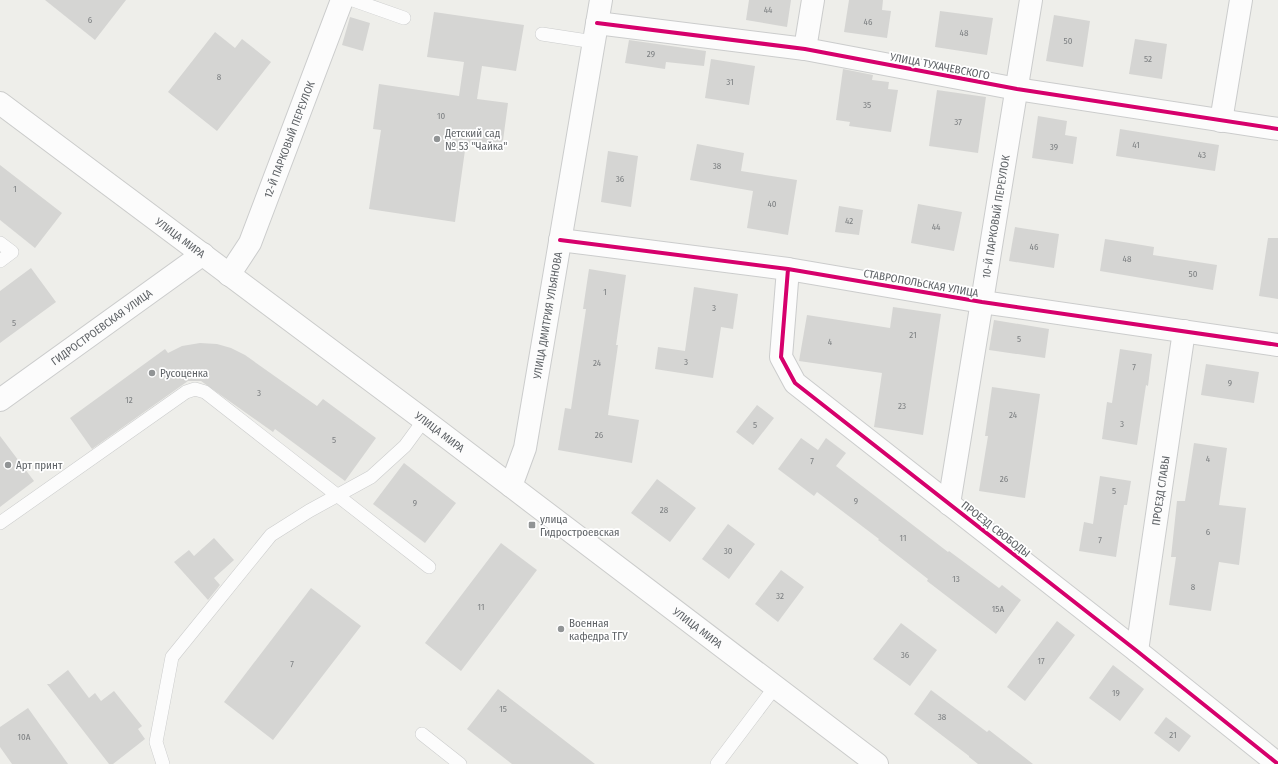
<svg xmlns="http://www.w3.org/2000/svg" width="1278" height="764" font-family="'Fira Sans Condensed',sans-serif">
  <rect width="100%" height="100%" fill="#eeeeea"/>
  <path fill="#d5d5d3" d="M45,0h81l-31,40z
    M749,0h42l-4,27 -41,-7z
    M849,0h34l-1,10 9,1 -4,27 -43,-6z
    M940,11l53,7 -6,37 -52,-8z
    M434,12l90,13 -8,46 -34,-5 -5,33 31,4 -6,45 -36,-5 -11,79 -86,-13 12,-79 -8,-1 6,-45 80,12 5,-34 -37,-5z
    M1054,15l36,6 -7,46 -37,-6z
    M350,17l20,6 -7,28 -21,-6z
    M215,32l20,16 7,-9 29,23 -54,69 -49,-39z
    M1135,39l32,5 -5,35 -33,-5z
    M629,40l77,11 -2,15 -38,-4 -1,7 -40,-6z
    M711,59l44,7 -6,39 -44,-7z
    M843,69l30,6 -1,5 17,2 -1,7 10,1 -7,42 -42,-6 1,-4 -14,-2z
    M937,90l49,7 -8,56 -49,-7z
    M1038,116l29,5 -2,14 12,2 -4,27 -41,-6z
    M1120,129l99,16 -4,26 -99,-15z
    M697,144l47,9 -3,18 56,9 -9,55 -41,-7 6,-37 -63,-11z
    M608,151l30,5 -7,51 -30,-5z
    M0,165l62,48 -27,35 -35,-28z
    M918,204l44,8 -8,39 -43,-8z
    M839,206l24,4 -4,25 -24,-3z
    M1015,227l44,7 -5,34 -45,-7z
    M1268,238h10v61l-19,-3z
    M1105,239l49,8 -1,8 64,10 -4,25 -113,-19z
    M31,268l25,34 -56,41v-52z
    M589,269l37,6 -10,70h2l-10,70 31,5 -7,43 -74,-13 7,-42 6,1 15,-100h-3z
    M694,287l44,7 -5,35 -12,-2 -8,51 -58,-9 3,-22 27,4z
    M893,307l48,7 -18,121 -49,-8 8,-54 -83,-12 8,-46 83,13z
    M994,320l55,9 -4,29 -56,-8z
    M200,343l17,1 14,4 14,7 72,51 6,-7 53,39 -31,43 -70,-52 -2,3 -72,-51h-13l-96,68 -22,-31 95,-69 3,4 14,-7z
    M1120,349l32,5 -4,32 -2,-1 -9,60 -35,-6 5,-37 5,1z
    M1206,364l53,8 -5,31 -53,-8z
    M992,387l48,7 -15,104 -46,-7 9,-55h-3z
    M757,405l17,13 -21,27 -17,-13z
    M0,436l34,45 -34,26z
    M801,438l17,12 8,-12 20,15 -10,13 112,86 1,-1 50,37 3,-3 19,15 -25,34 -69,-53 1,-2 -50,-39 1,-1 -62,-47 -3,4 -36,-27z
    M1194,443l33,5 -8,57 27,3 -7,57 -20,-3 -8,49 -42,-6 7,-48h-5l6,-56h8z
    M404,463l52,40 -31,40 -52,-39z
    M1100,476l31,5 -4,24h-3l-8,52 -37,-6 5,-29 9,2z
    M657,479l39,29 -26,34 -39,-29z
    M728,524l27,20 -26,35 -27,-20z
    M214,538l20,22 -20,18 6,7 -12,15 -34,-38 15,-12 5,6z
    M501,543l36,27 -76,101 -36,-28z
    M781,570l23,17 -26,35 -23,-18z
    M311,588l50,38 -88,114 -49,-38z
    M1057,621l18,14 -50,66 -18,-14z
    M901,623l36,27 -27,36 -37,-27z
    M1113,665l31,24 -24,32 -31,-23z
    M68,670l21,28 6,-5 6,8 13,-10 28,35 -4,3 7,10 -32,25h-4l-62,-80h3z
    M498,689l97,75h-83l-45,-35z
    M931,690l56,42 2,-2 44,34h-55l-9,-7v-1l-55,-42z
    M28,708l40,56h-56l-12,-17v-20z
    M1166,717l25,19 -12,16 -25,-19z"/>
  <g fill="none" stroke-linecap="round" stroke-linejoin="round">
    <g stroke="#cbcccc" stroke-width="14">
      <path id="lane" d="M353,0l51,18
        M542,34l52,8
        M0,243l12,9 -12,9
        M0,523l186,-131 9,-3 10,3 224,175
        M422,734l38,30
        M163,764l-7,-22 16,-85 99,-122 38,-24 62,-34 34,-31 19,-26
        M717,764l58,-77"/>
    </g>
    <g stroke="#cbcccc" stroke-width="24">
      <g id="street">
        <path d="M597,23l208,26 212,40 261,40"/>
        <path d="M805,49l8,-49"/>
        <path d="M1221,121l20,-121"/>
        <path d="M560,240l228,29 194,33 296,43"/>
        <path d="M788,269l-7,88 14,26 342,268 141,113"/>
        <path id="s1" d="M229,275l21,-32 92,-243"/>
        <path id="s2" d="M0,400l203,-146"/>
        <path id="s3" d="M511,486l14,-38 76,-448"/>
        <path id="s4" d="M949,504l82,-504"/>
        <path id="s5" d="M1137,651l47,-320"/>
      </g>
    </g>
    <g stroke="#cbcccb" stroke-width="24">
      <g id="secondary">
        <path id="s6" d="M0,103l424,317 453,344"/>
      </g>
    </g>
    <use href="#lane" stroke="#fcfcfc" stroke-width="13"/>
    <use href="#street" stroke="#fcfcfc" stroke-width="22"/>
    <use href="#secondary" stroke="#fcfcfc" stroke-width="22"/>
    <g stroke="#fff" stroke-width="6">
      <path id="cycleway" d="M597,23l208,26 212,40 261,40
        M560,240l228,29 194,33 296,43
        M788,269l-7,88 14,26 342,268 141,113"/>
    </g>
    <use href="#cycleway" stroke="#d6006c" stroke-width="4"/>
  </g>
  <g fill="#919495" stroke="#fff" stroke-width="1.5">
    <circle cx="437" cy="139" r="4"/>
    <circle cx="152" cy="373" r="4"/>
    <circle cx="8" cy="465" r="4"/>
    <rect x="528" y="521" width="8" height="8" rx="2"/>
    <circle cx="561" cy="629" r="4"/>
  </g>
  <g text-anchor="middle" stroke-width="3.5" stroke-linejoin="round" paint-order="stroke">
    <g font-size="9" fill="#7e8183">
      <text x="768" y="13">44</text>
      <text x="90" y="23">6</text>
      <text x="868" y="25">46</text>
      <text x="964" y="36">48</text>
      <text x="1068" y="44">50</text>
      <text x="651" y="57">29</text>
      <text x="1148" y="62">52</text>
      <text x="219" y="80">8</text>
      <text x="730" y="85">31</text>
      <text x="867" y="108">35</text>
      <text x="441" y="119">10</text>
      <text x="958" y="125">37</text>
      <text x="1136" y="148">41</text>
      <text x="1054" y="150">39</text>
      <text x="1202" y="158">43</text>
      <text x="717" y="169">38</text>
      <text x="620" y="182">36</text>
      <text x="15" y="192">1</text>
      <text x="772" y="207">40</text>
      <text x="849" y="224">42</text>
      <text x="936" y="230">44</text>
      <text x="1034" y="250">46</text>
      <text x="1127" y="262">48</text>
      <text x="1193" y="277">50</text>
      <text x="605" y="295">1</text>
      <text x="714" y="311">3</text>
      <text x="14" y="326">5</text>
      <text x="913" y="338">21</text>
      <text x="1019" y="342">5</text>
      <text x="830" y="345">4</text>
      <text x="686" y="365">3</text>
      <text x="597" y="366">24</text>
      <text x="1134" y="370">7</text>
      <text x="1230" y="386">9</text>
      <text x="259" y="396">3</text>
      <text x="129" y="403">12</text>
      <text x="902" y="409">23</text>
      <text x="1013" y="418">24</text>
      <text x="1122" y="427">3</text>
      <text x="755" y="428">5</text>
      <text x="599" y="438">26</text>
      <text x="334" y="443">5</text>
      <text x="1208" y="462">4</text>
      <text x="812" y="464">7</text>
      <text x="1004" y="482">26</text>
      <text x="1114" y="494">5</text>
      <text x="856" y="504">9</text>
      <text x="415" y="506">9</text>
      <text x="664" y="513">28</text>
      <text x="1208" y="535">6</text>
      <text x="903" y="541">11</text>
      <text x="1100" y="543">7</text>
      <text x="728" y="554">30</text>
      <text x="956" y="582">13</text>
      <text x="1193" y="590">8</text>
      <text x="780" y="599">32</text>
      <text x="481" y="610">11</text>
      <text x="998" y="612">15А</text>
      <text x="905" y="658">36</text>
      <text x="1041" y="664">17</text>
      <text x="292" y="667">7</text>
      <text x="1116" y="696">19</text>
      <text x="503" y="712">15</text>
      <text x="942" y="720">38</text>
      <text x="1173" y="738">21</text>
      <text x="24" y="740">10А</text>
    </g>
    <g font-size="11" fill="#5f6367" stroke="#fff">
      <text transform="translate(940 66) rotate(11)" y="4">УЛИЦА ТУХАЧЕВСКОГО</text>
      <text dy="4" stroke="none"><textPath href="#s1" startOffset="149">12-Й ПАРКОВЫЙ ПЕРЕУЛОК</textPath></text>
      <text dy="4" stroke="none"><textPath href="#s4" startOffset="291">10-Й ПАРКОВЫЙ ПЕРЕУЛОК</textPath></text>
      <text dy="4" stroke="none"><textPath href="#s6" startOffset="225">УЛИЦА МИРА</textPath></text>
      <text transform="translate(921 283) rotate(10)" y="4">СТАВРОПОЛЬСКАЯ УЛИЦА</text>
      <text dy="4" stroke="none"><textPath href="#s3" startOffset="175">УЛИЦА ДМИТРИЯ УЛЬЯНОВА</textPath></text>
      <text dy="4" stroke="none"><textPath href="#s2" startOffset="125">ГИДРОСТРОЕВСКАЯ УЛИЦА</textPath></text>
      <text dy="4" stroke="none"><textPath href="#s6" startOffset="549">УЛИЦА МИРА</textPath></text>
      <text dy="4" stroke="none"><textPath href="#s5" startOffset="162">ПРОЕЗД СЛАВЫ</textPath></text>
      <text transform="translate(996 529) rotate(38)" y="4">ПРОЕЗД СВОБОДЫ</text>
      <text dy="4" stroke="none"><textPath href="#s6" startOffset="873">УЛИЦА МИРА</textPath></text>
    </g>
    <g font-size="11" fill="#5f6367" stroke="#fff" text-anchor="start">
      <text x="445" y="137">Детский сад<tspan x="445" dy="13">№ 53 "Чайка"</tspan></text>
      <text x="160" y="377">Русоценка</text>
      <text x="16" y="469">Арт принт</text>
      <text x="540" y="523">улица<tspan x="540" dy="13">Гидростроевская</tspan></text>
      <text x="569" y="627">Военная<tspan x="569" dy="13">кафедра ТГУ</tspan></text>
    </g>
  </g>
</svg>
